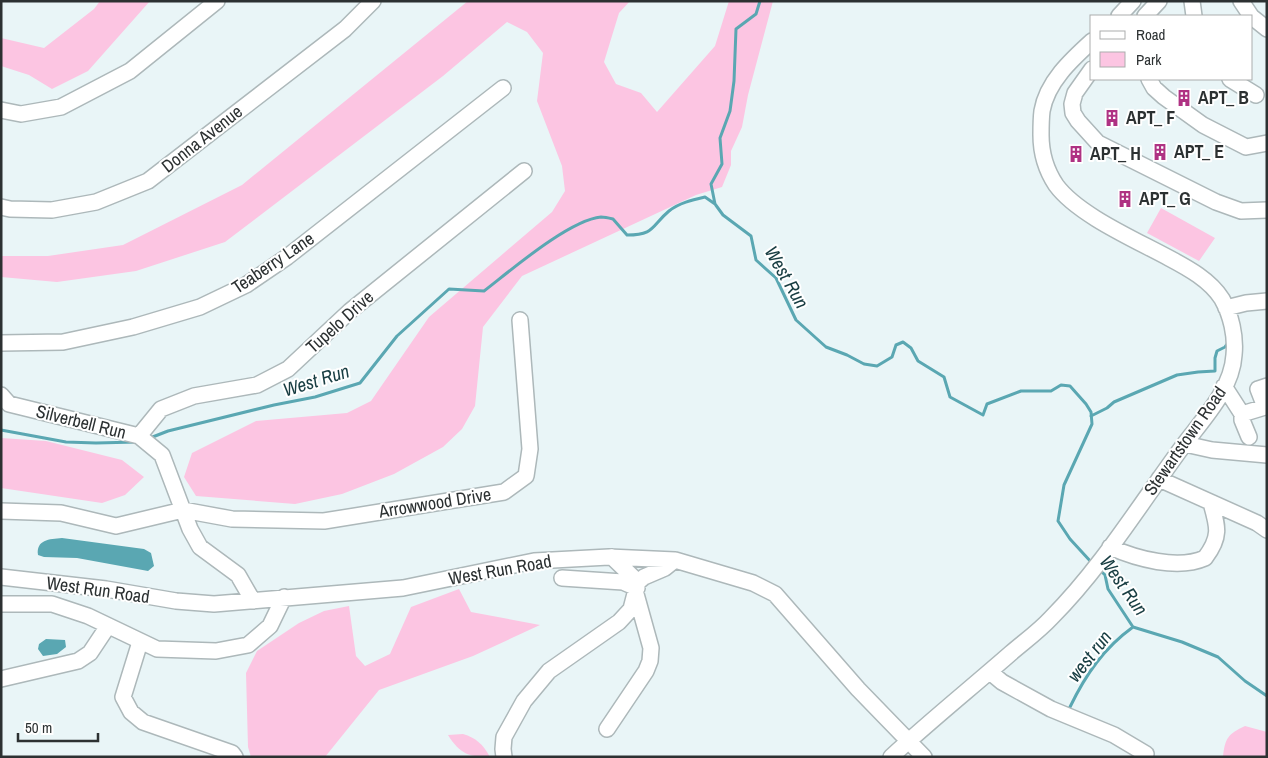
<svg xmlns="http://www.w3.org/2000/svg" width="1268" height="758" font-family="'Archivo Narrow',sans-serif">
  <rect width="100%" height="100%" fill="#e9f5f7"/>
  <path fill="#fcc5e2" d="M100,1h50l-62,70 -36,18 -23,-14 -28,-9v-28l43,10 50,-39z
    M468,1h162l-11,12 -15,49 12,22 25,9 16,19 58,-66 14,-45h44l-25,94 -6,32 -11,24v14l-9,22 -26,8 -174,81 -39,51 -8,79 -13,23 -19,18 -49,27 -52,20 -47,10 -99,-8 -12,-19 8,-24 64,-32 91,-8 24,-12 58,-84 123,-105 13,-21 -3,-25 -25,-65 6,-48 -16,-21 -20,-10 -64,54 -218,166 -89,29 -79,11 -56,-5v-21h47l75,-11 119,-60z
    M1161,208l54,30 -16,23 -52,-28z
    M1,438l45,3 76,19 22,17 -19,18 -23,8 -101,-15z
    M459,589l12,23 69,13 -67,31 -94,34 -54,67h-74l-3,-10 -2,-74 11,-22 42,-28 25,-12 25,-5 7,50 9,10 25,-12 21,-47z
    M1245,726l22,6v25h-44c2,-19 5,-23 22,-31z
    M463,734c13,4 20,10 27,23 -21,0 -30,-3 -42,-22z"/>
  <path fill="#5aa7b2" d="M62,538l82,11 7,4 3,13 -6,5 -71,-13 -33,-1 -6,-2c-2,-15 11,-16 24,-17z
    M46,639l19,1 1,7 -9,7 -14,2 -5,-7 1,-5z"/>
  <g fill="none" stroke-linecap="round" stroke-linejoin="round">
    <path stroke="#5aa7b2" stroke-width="3" d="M715,204l-4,-20 11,-20 -2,-26 10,-27 4,-30 2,-52 20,-15 4,-13
      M1091,416l16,-8 7,-6 63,-27 21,-3 17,-1v-13l2,-7 8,-4 3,-4
      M1,430l65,12 30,1 41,-1
      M150,438l18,-7 106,-26 41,-8 45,-14 37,-47 52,-47 35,2c26,-20 85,-71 117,-74 4,0 8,1 12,2l14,16c28,0 24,-9 42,-24 10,-8 23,-11 36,-14l10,7 8,11 28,21 5,24 20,18 20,42 30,27 21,8 17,9 13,2 15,-9 4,-12 7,-3 8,6 7,13 26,16 6,20 33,18 4,-11 34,-13h30l10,-6 9,1 16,18 5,8 1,12 -28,61 -6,36 12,18 22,24
      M1100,570l5,5 3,14 25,38 49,15 36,15 27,24 22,15
      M1070,707c16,-33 34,-59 63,-80"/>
    <g stroke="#adb8ba" stroke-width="18">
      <path id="minor" d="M1192,1l2,15
        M1241,1l10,15
        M1119,16l14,-15
        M1145,16l14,-15
        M1252,17l15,12
        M1092,69l-17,24 -3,11 1,9 5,8 20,22 118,59 25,9 26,-1
        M1149,79l5,9 10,9 39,28 43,22 21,-4
        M1230,79l26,16
        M1,110l20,4 40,-7 69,-36 87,-70
        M1,207l9,2 42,1 44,-8 52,-21 197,-152 28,-28
        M1226,308l20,-5 21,-2
        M1,343l62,-1 70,-15 67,-20 46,-22 41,-28 216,-169
        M1224,386l18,28 23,-7 -7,-18 9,-3
        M1,395l8,9 130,32 23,19 28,74 10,18 38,28 15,26
        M1242,414v6l7,17
        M139,436l22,-27 33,-13 63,-11 31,-16 62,-58 174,-140
        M1185,444l27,6 55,5
        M1159,479l98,44 10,7
        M1,511l60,2 55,13 67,-16 49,9 92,2 180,-29 22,-16 4,-27 -10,-129
        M1110,547c27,12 68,23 95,11 16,-21 13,-31 6,-55
        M612,557l26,25
        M1,577l105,12 70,12 38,3 189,-16 131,-27 75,-4 66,3 78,23 22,11 83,95 66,68
        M562,578l61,4 14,6
        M1,604h51l36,12 69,33 59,2 32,-6 22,-19 14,-29
        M140,642l-17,55 8,15 12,10 89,31 3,4
        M990,672l12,10 49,27 63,26 32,19
        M1,679l77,-18 12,-8 18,-27
        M607,729l39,-58 4,-10 1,-13 -15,-54
        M504,757l-1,-8 1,-12 20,-36 25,-30 70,-49 12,-13 7,-27 6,-5 21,-9 10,-8
        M891,757c39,-36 80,-69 120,-104 14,-12 28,-22 40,-35 49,-49 88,-112 129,-168 20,-28 52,-59 54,-95 2,-19 -3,-40 -12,-56 -12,-19 -34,-31 -53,-41 -33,-18 -91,-43 -113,-73 -10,-15 -15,-32 -15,-50 0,-8 0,-16 1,-24 5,-29 29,-51 50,-70"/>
    </g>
    <use href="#minor" stroke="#fff" stroke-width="15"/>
  </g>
  <defs>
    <g id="building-bare" transform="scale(1.35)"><path d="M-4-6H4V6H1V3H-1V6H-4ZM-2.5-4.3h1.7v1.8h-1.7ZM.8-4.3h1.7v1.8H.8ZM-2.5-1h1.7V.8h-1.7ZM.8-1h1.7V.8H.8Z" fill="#af3283" stroke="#fff" stroke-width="2.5" paint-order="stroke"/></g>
  </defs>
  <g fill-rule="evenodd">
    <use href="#building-bare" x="1184" y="98"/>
    <use href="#building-bare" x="1112" y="118"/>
    <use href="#building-bare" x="1160" y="152"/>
    <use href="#building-bare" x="1076" y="154"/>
    <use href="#building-bare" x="1125" y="199"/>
  </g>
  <g text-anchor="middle" stroke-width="4" stroke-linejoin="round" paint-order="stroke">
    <g font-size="18" font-weight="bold" fill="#2c3132" stroke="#fff" text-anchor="start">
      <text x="1198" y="104">APT_ B</text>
      <text x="1126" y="124">APT_ F</text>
      <text x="1174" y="158">APT_ E</text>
      <text x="1090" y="160">APT_ H</text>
      <text x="1139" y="205">APT_ G</text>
    </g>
    <g font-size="18" fill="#2c3132" stroke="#fff">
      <text transform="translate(202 139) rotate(-38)" y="6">Donna Avenue</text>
      <text transform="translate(273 263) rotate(-34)" y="6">Teaberry Lane</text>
      <text transform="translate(340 322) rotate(-42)" y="6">Tupelo Drive</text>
      <text transform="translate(81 422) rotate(14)" y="6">Silverbell Run</text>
      <text transform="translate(1185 441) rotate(-55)" y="6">Stewartstown Road</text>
      <text transform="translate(435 503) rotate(-9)" y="6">Arrowwood Drive</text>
      <text transform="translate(500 570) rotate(-10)" y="6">West Run Road</text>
      <text transform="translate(98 590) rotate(8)" y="6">West Run Road</text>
    </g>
    <g font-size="19" font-style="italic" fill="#183d42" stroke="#fff">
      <text transform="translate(787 277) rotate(60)" y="7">West Run</text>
      <text transform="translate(316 380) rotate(-17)" y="7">West Run</text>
      <text transform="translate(1124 585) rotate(55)" y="7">West Run</text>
      <text transform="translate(1089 656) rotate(-52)" y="7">west run</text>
    </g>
  </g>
  <rect width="1268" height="758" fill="none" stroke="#2c3132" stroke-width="5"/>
  <rect x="1090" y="15" width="162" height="65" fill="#ffffff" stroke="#abadad"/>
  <rect x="1100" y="31" width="25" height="8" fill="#ffffff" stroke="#abadad"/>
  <text x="1136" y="40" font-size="15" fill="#2c3132">Road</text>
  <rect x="1100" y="52" width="25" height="15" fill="#fcc5e2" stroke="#abadad"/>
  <text x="1136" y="65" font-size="15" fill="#2c3132">Park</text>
  <path d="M18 733v8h80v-8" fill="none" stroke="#2c3132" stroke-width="2.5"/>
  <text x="25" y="733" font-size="15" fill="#2c3132" stroke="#ffffff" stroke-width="4" paint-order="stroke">50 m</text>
</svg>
